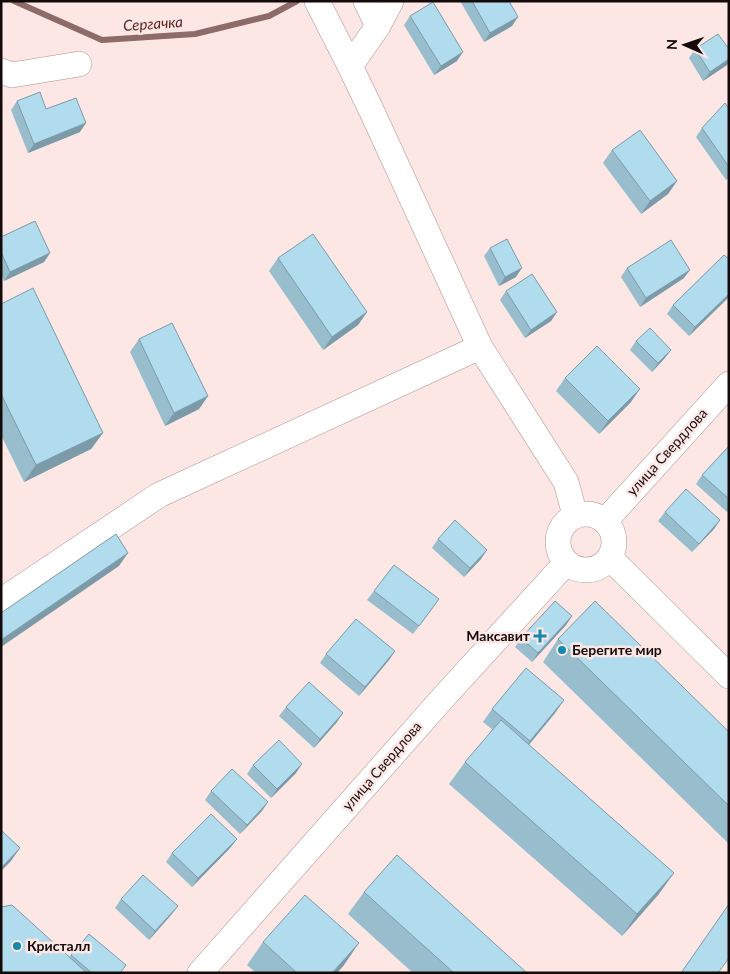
<svg xmlns="http://www.w3.org/2000/svg" width="730" height="974" font-family="Lato,sans-serif">
  <rect width="100%" height="100%" fill="#fce7e5"/>
  <g fill="none" stroke-linecap="round" stroke-linejoin="round">
    <path stroke="#8c6b68" stroke-width="6" d="M14,1l88,39 93,-6 74,-18 28,-15"/>
    <g stroke="#af8f8d" stroke-width="26">
      <path id="minor" d="M317,1l33,65 24,50 106,231 86,135 9,33
        M366,1l12,25
        M350,66l28,-40 13,-25
        M1,71l11,4 67,-11
        M558 542a28 28 0 1 1 56 0a28 28 0 1 1-56 0Z
        M605,521l124,-137
        M610,558l119,118
        M1,601l158,-106 321,-148
        M200,973l241,-273 125,-137"/>
    </g>
    <use href="#minor" stroke="#fff" stroke-width="25"/>
  </g>
  <path fill="#98bdcd" d="M460,1h49l3,25 -28,16z
    M410,16l47,45 -23,14 -30,-50z
    M695,49l32,16 -24,16 -14,-23z
    M17,101l29,8 34,23 -52,21 -17,-43z
    M729,109v69l-3,2 -30,-43 6,-9z
    M612,150l65,31 -9,13 -27,20 -38,-51z
    M1,237l49,16 -6,9 -40,19 -3,-7z
    M490,248l26,29 -17,9 -15,-30z
    M278,258l89,54 -9,13 -35,25 -54,-79z
    M627,268l57,10 -44,29 -19,-30z
    M506,291l51,21 -6,9 -26,17 -25,-38z
    M729,297l-40,39 -22,-22 6,-9z
    M1,304l102,129 -12,16 -67,33 -23,-47z
    M139,339l69,57 -9,13 -34,17 -35,-74z
    M636,341l35,9 -7,9 -12,13 -22,-22z
    M565,378l66,24 -32,32 -43,-43z
    M729,446v64l-2,2 -31,-28 6,-9z
    M665,512l55,8 -6,9 -22,23 -34,-31z
    M438,539l43,20 -17,18 -32,-29z
    M374,591l59,17 -20,26 -46,-34z
    M572,616l-6,9 -34,37 -17,-15 6,-9z
    M558,639l171,93v112l-186,-182z
    M395,651l-6,9 -30,36 -39,-33 6,-9z
    M564,700l-9,13 -26,32 145,128 -16,22 -36,41 -173,-152 16,-22 28,-32 -10,-8 9,-13z
    M286,707l51,15 -23,26 -35,-32z
    M253,765l43,8 -25,25 -24,-24z
    M211,791l51,20 -22,23 -35,-34z
    M237,839l-7,9 -38,39 -26,-25 6,-9z
    M364,892l163,81h-114l-65,-59z
    M121,899l57,7 -7,9 -22,25 -34,-32z
    M89,934l32,39h-120l68,-16z
    M263,942l81,23 -7,8h-81l-9,-8z"/>
  <path fill="#7c9aa7" d="M518,17l-6,9 -28,16 6,-9z
    M463,52l-6,9 -23,14 7,-9z
    M729,59v4l-2,2 -24,16 7,-9z
    M86,123l-6,9 -52,21 6,-9z
    M677,181l-9,13 -27,20 9,-13z
    M50,253l-6,9 -40,19 6,-9z
    M522,268l-6,9 -17,9 6,-9z
    M690,270l-6,8 -44,29 6,-9z
    M729,294v3l-40,39 6,-9z
    M367,312l-9,13 -35,25 9,-13z
    M557,312l-6,9 -26,17 6,-8z
    M671,350l-7,9 -12,13 6,-9z
    M640,389l-9,13 -32,32 9,-13z
    M208,396l-9,13 -34,17 9,-13z
    M103,433l-12,16 -67,33 12,-17z
    M720,520l-6,9 -22,23z
    M487,550l-6,9 -17,18 6,-9z
    M128,553l-9,13 -118,81v-7z
    M572,616l-6,9 -34,37 6,-9z
    M395,651l-6,9 -30,36 6,-9z
    M564,700l-9,13 -34,41 9,-13z
    M343,713l-6,9 -23,26 6,-9z
    M302,764l-6,9 -25,25 6,-9z
    M268,802l-6,9 -22,23 7,-9z
    M237,839l-7,9 -38,39 6,-9z
    M20,848l-9,13 -10,10v-3z
    M674,873l-16,22 -36,41 15,-22z
    M178,906l-7,9 -22,25 6,-9z
    M359,943l-15,22 -7,8h-5z"/>
  <path fill="#b1dcee" stroke="#7c9aa7" d="M472,1h37l9,16 -28,16z
    M433,2l30,50 -22,14 -31,-50z
    M718,34l11,15v10l-19,13 -15,-23z
    M40,92l6,17 30,-11 10,25 -52,21 -17,-43z
    M725,103l4,6v58l-27,-39z
    M640,130l37,51 -27,20 -38,-51z
    M35,221l15,32 -40,19 -9,-20v-15z
    M313,234l54,78 -35,25 -54,-79z
    M507,239l15,29 -17,9 -15,-29z
    M671,240l19,30 -44,28 -19,-30z
    M724,255l5,4v35l-34,33 -22,-22z
    M532,274l25,38 -26,18 -25,-39z
    M33,288l70,145 -67,32 -35,-71v-90z
    M172,323l36,73 -34,17 -35,-74z
    M650,328l21,22 -13,13 -22,-22z
    M597,346l43,43 -32,32 -43,-43z
    M729,446v53l-27,-24z
    M686,489l34,31 -21,24 -34,-32z
    M455,520l32,30 -17,18 -32,-29z
    M116,534l12,19 -127,87v-27z
    M394,565l45,34 -20,27 -45,-35z
    M555,601l17,15 -34,37 -17,-15z
    M595,601l134,131v74l-171,-167z
    M356,619l39,32 -30,36 -39,-33z
    M526,668l38,32 -34,41 -38,-32z
    M309,682l34,31 -23,26 -34,-32z
    M501,720l173,153 -37,41 -172,-152z
    M279,740l23,24 -25,25 -24,-24z
    M232,769l36,33 -21,23 -36,-34z
    M211,814l26,25 -39,39 -26,-25z
    M1,830l19,18 -19,20z
    M397,855l130,118h-73l-90,-81z
    M143,875l35,31 -23,25 -34,-32z
    M305,895l54,48 -26,29v1h-36l-34,-31z
    M729,904v54l-11,15h-37z
    M12,905l75,68h-86v-66z
    M89,934l37,31 -6,8h-28l-21,-18z"/>
  <g fill="#1389ad" stroke="#fce7e5" stroke-width="2">
    <path d="M537.5 628.5h5v5h5v5h-5v5h-5v-5h-5v-5h5z"/>
    <circle cx="562" cy="650" r="5"/>
    <circle cx="17" cy="946" r="5"/>
  </g>
  <g text-anchor="middle" stroke-width="5" stroke-linejoin="round" paint-order="stroke">
    <g font-size="14" fill="#140a09" stroke="#fce7e5">
      <text transform="translate(667 452) rotate(-48)" y="5">улица Свердлова</text>
      <text transform="translate(382 766) rotate(-49)" y="5">улица Свердлова</text>
    </g>
    <g font-size="14" font-weight="bold" fill="#140a09" stroke="#fce7e5" text-anchor="start">
      <text x="530" y="641" text-anchor="end">Максавит</text>
      <text x="572" y="655">Берегите мир</text>
      <text x="27" y="951">Кристалл</text>
    </g>
    <g font-size="15" font-style="italic" fill="#5c2423" stroke="#fce7e5">
      <text transform="translate(153 24) rotate(-4)" y="5">Сергачка</text>
    </g>
  </g>
  <rect width="730" height="974" fill="none" stroke="#140a09" stroke-width="5"/>
  <g transform="translate(685 45) rotate(272)" stroke="#fce7e5" stroke-width="4" paint-order="stroke">
  <path d="M0-4L9 19L0 12L-9 19Z" fill="#140a09"/>
  <text y="-8" font-size="14" font-weight="bold" text-anchor="middle" fill="#140a09">N</text>
  </g>
</svg>
